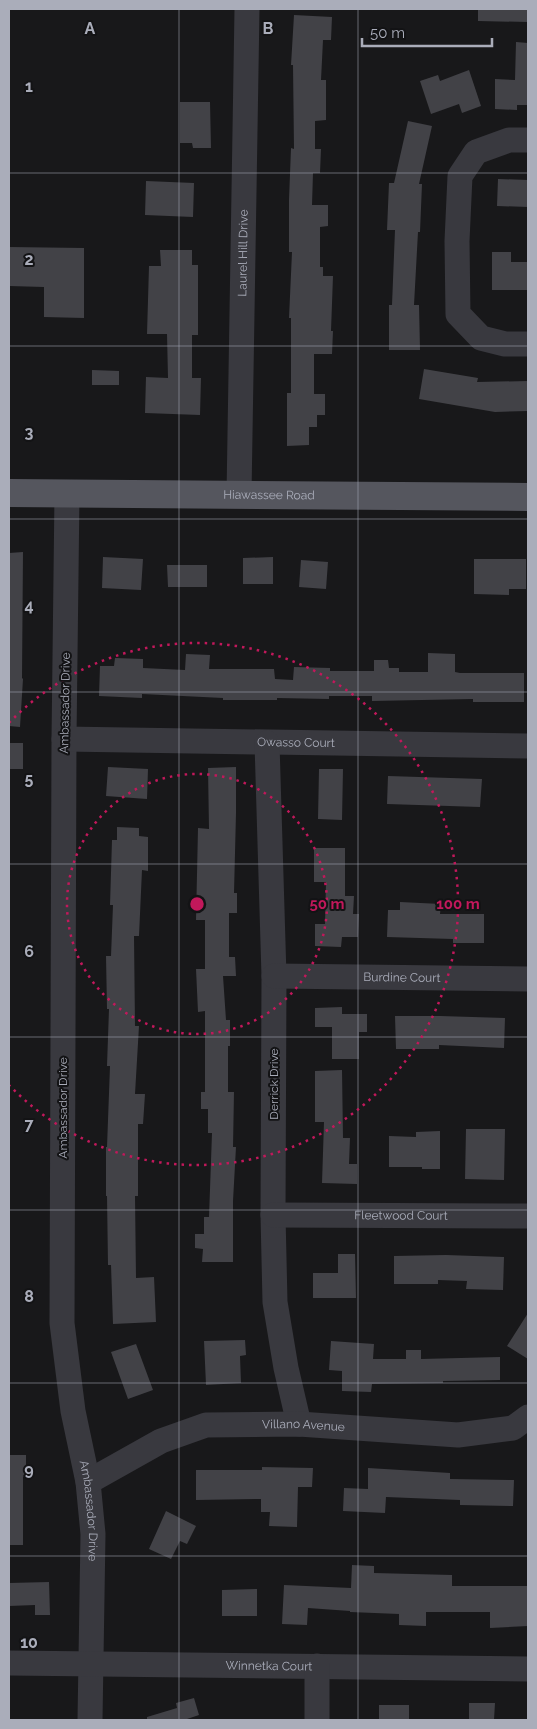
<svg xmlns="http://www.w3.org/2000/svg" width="537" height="1729" font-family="Raleway,sans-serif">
  <rect width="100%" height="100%" fill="#18181a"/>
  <path fill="#424247" d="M478,9h50v13l-50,-1z
    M294,15l38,2 -1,23h-8l-2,40h5v40l-11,1v28h6l-1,24h-7l-1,32h16v21l-8,1v40h3v9h10l-2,55h2l-1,23h-18v40h11v21h-8v12h-8v18l-22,1v-53h4v-75h-2l3,-66h-3v-52l2,-52 3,1 -1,-84h-2z
    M516,42l12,1v62h-11v5l-22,-1v-30l20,1z
    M469,70l12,36 -19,7 -3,-9 -28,10 -11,-33 18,-6 2,6z
    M180,102h30l1,46h-18l-1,-5h-12z
    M408,121l24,5 -13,58h3l-2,48h-2l-4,73h5l1,45h-31v-45h3l3,-75h-8l2,-47h5z
    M498,179l30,1v27l-31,-1z
    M146,181l48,2 -1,34 -48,-2z
    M9,247l75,1v70l-40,-1v-30l-35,-1z
    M160,250h32v15h6v70h-6v43h9l-1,37 -55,-2 1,-36 22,1 -1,-44h-20l2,-68h12z
    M492,252h19v10h17v28h-36z
    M424,369l54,9 -1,4 51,-1v30l-33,1 -76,-13z
    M92,370l27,1v14h-27z
    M23,552l-1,126 1,1 -3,48 -11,-1v-173z
    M103,557l40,2 -2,31 -39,-2z
    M273,557v27h-30v-26z
    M474,559h52v30h-17v6l-35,-1z
    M301,560l27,2 -2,27 -27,-2z
    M167,565h40v22h-39z
    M428,653l27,1v18l5,1h64v29h-51v-3l-101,2v-5h-43v3l-52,-1v2h-54v-2l-81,-4v4l-43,-2 1,-30h14l1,-8 28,1v9l42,2 1,-16 24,1 -1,14h65l1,10 18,1 1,-13 36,1v3h44v-11h14l1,8h10v4h29z
    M9,743h14v26h-14z
    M108,767l40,2 -1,30 -41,-3z
    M236,767v46l-2,80h3v20h-8v44h6l1,19h-13l3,44h4v26h-2v46h6l-1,55h3l-3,54v61h-31l1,-13 -8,-1v-14h9v-17h5l3,-84h-4v-24h-7v-17h4v-81l-7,1 -2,-43h9v-49h-9l2,-92 11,1 -1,-61z
    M319,769h24l-1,51 -24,-1z
    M388,776l94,3 -2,28 -93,-3z
    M117,827l22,1v8l9,1v34l-6,-1 -3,66h-5l1,90h4l-4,68h10l-2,30h-5v72h-3l1,82 18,-1 2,45 -43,2 -2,-59h-3l-1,-69h-1v-49h1l3,-81h-3l2,-57h-2l-1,-53h5l2,-51h-3l2,-65h5z
    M314,848h31v48h9l-1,18h6l-1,23h-16l-1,10 -26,-1v-22h10l1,-42h-12z
    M400,902l41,2 -1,10h44v29h-31v-4l-66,-2 1,-27h12z
    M342,1007v7h25v18h-8v27h-27v-32h-17v-19z
    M395,1016h45l65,2 -1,30 -65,-3v4h-43z
    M342,1070l1,68h7l-1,26h8v20l-35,-1 2,-61h-9v-51z
    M466,1129h39l-1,51 -39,-1z
    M440,1131v38h-18v-2h-33v-31l27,1v-5z
    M338,1254h17l1,44h-43v-25h25z
    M446,1255l58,2 -1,33 -37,-1 1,-8 -29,-1v4h-44v-28z
    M528,1313v46l-21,-13z
    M245,1340l1,15 -6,1 1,27 -35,2 -2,-44z
    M331,1341l43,3 -1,15h33v-9h15v9l79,-2v23l-57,1v2l-71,1 -1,8 -29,-1v-20l-13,-1z
    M136,1344l17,46 -25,9 -17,-47z
    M9,1455h17v22h-3v68h-14z
    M262,1467l51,1 -1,19h-14l-1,40 -28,-1 1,-14h-9v-13l-65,1v-30h66z
    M368,1468l82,5v6l64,1 -1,26 -53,-1v-5l-74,-3 -1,16 -42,-2 1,-23 24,1z
    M166,1511l30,15 -9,18 -7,-3 -9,18 -22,-10z
    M352,1565l22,1v7l78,2v11h76v40l-38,2v-16h-64v14l-27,-1v-11l-49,-2v-1l-42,-3 -1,17 -25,-1 2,-39 67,3z
    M49,1582l1,33h-15v-10l-26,1v-23z
    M257,1589v27h-35v-26z
    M194,1698l5,17 -15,5h-37v-3l30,-9 -1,-5z
    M469,1703h26l-1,17h-25z
    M379,1705h30v15h-30z"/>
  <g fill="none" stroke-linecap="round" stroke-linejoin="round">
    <g stroke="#39393f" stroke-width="25">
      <path d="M528,140h-19l-33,12 -16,24 -3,65 1,73 23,24 24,6h23"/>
      <path id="s1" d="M67,493l-3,246 -2,584 11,88 15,71 5,52 -3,186"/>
      <path id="s2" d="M239,495l8,-486"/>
      <path id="s3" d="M64,739l464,7"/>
      <path d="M267,743l7,233 -1,239 2,87 11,66 13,56"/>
      <path id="s4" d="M274,976l254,3"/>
      <path id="s5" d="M273,1215l255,1"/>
      <path id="s6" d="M88,1482l73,-41 45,-16 93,-1 159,11 55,-7 15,-11"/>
      <path id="s7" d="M9,1663l519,6"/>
      <path d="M317,1720v-54"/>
    </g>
    <path stroke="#55565e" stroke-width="28" id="s8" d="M9,493l519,4"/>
  </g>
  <path fill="none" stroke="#aaadba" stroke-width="1" stroke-opacity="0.55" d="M179,9v1711M358,9v1711M9,173h519M9,346h519M9,519h519M9,692h519M9,864h519M9,1037h519M9,1210h519M9,1383h519M9,1556h519"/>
  <g fill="none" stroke="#c2185b" stroke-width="2.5" stroke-dasharray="2.5 5">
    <circle cx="197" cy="904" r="130"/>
    <path d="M9 723A261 261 0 1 1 9 1085"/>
  </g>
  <g text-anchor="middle" stroke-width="4" stroke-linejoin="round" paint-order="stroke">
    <g font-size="12" fill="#aaadba" stroke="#131315">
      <text dy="4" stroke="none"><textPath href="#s2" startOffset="242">Laurel Hill Drive</textPath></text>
      <text dy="4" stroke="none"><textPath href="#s8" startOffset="260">Hiawassee Road</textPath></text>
      <text transform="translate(65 703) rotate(-89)" y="4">Ambassador Drive</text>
      <text dy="4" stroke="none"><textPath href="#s3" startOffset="232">Owasso Court</textPath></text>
      <text dy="4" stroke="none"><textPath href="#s4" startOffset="128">Burdine Court</textPath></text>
      <text transform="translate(274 1084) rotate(-90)" y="4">Derrick Drive</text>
      <text transform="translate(63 1108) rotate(-90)" y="4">Ambassador Drive</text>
      <text dy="4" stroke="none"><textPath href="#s5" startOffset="128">Fleetwood Court</textPath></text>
      <text dy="4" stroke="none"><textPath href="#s6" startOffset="229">Villano Avenue</textPath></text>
      <text dy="4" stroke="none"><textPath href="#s1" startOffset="1020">Ambassador Drive</textPath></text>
      <text dy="4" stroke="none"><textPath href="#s7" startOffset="260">Winnetka Court</textPath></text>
    </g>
  </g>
  <g font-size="16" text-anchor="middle" font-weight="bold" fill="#aaadba" stroke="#131315" stroke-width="4" stroke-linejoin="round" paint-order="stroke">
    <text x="90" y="34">A</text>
    <text x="268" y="34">B</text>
    <text x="29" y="92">1</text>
    <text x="29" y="265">2</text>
    <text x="29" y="438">3</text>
    <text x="29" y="611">4</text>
    <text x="29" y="784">5</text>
    <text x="29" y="957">6</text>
    <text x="29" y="1130">7</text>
    <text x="29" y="1302">8</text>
    <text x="29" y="1475">9</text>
    <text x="29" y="1648">10</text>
  </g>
  <circle cx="197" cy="904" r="8" fill="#c2185b" stroke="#131315" stroke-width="2.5"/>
  <g font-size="15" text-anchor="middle" font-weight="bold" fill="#c2185b" stroke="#131315" stroke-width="4" stroke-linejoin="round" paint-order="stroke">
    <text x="327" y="909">50 m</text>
    <text x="458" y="909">100 m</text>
  </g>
  <rect width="537" height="1729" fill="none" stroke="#aaadba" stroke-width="20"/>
  <path d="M362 38v8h130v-8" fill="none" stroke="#aaadba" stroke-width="2.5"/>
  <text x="370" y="38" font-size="15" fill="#aaadba" stroke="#131315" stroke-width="4" paint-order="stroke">50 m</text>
</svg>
